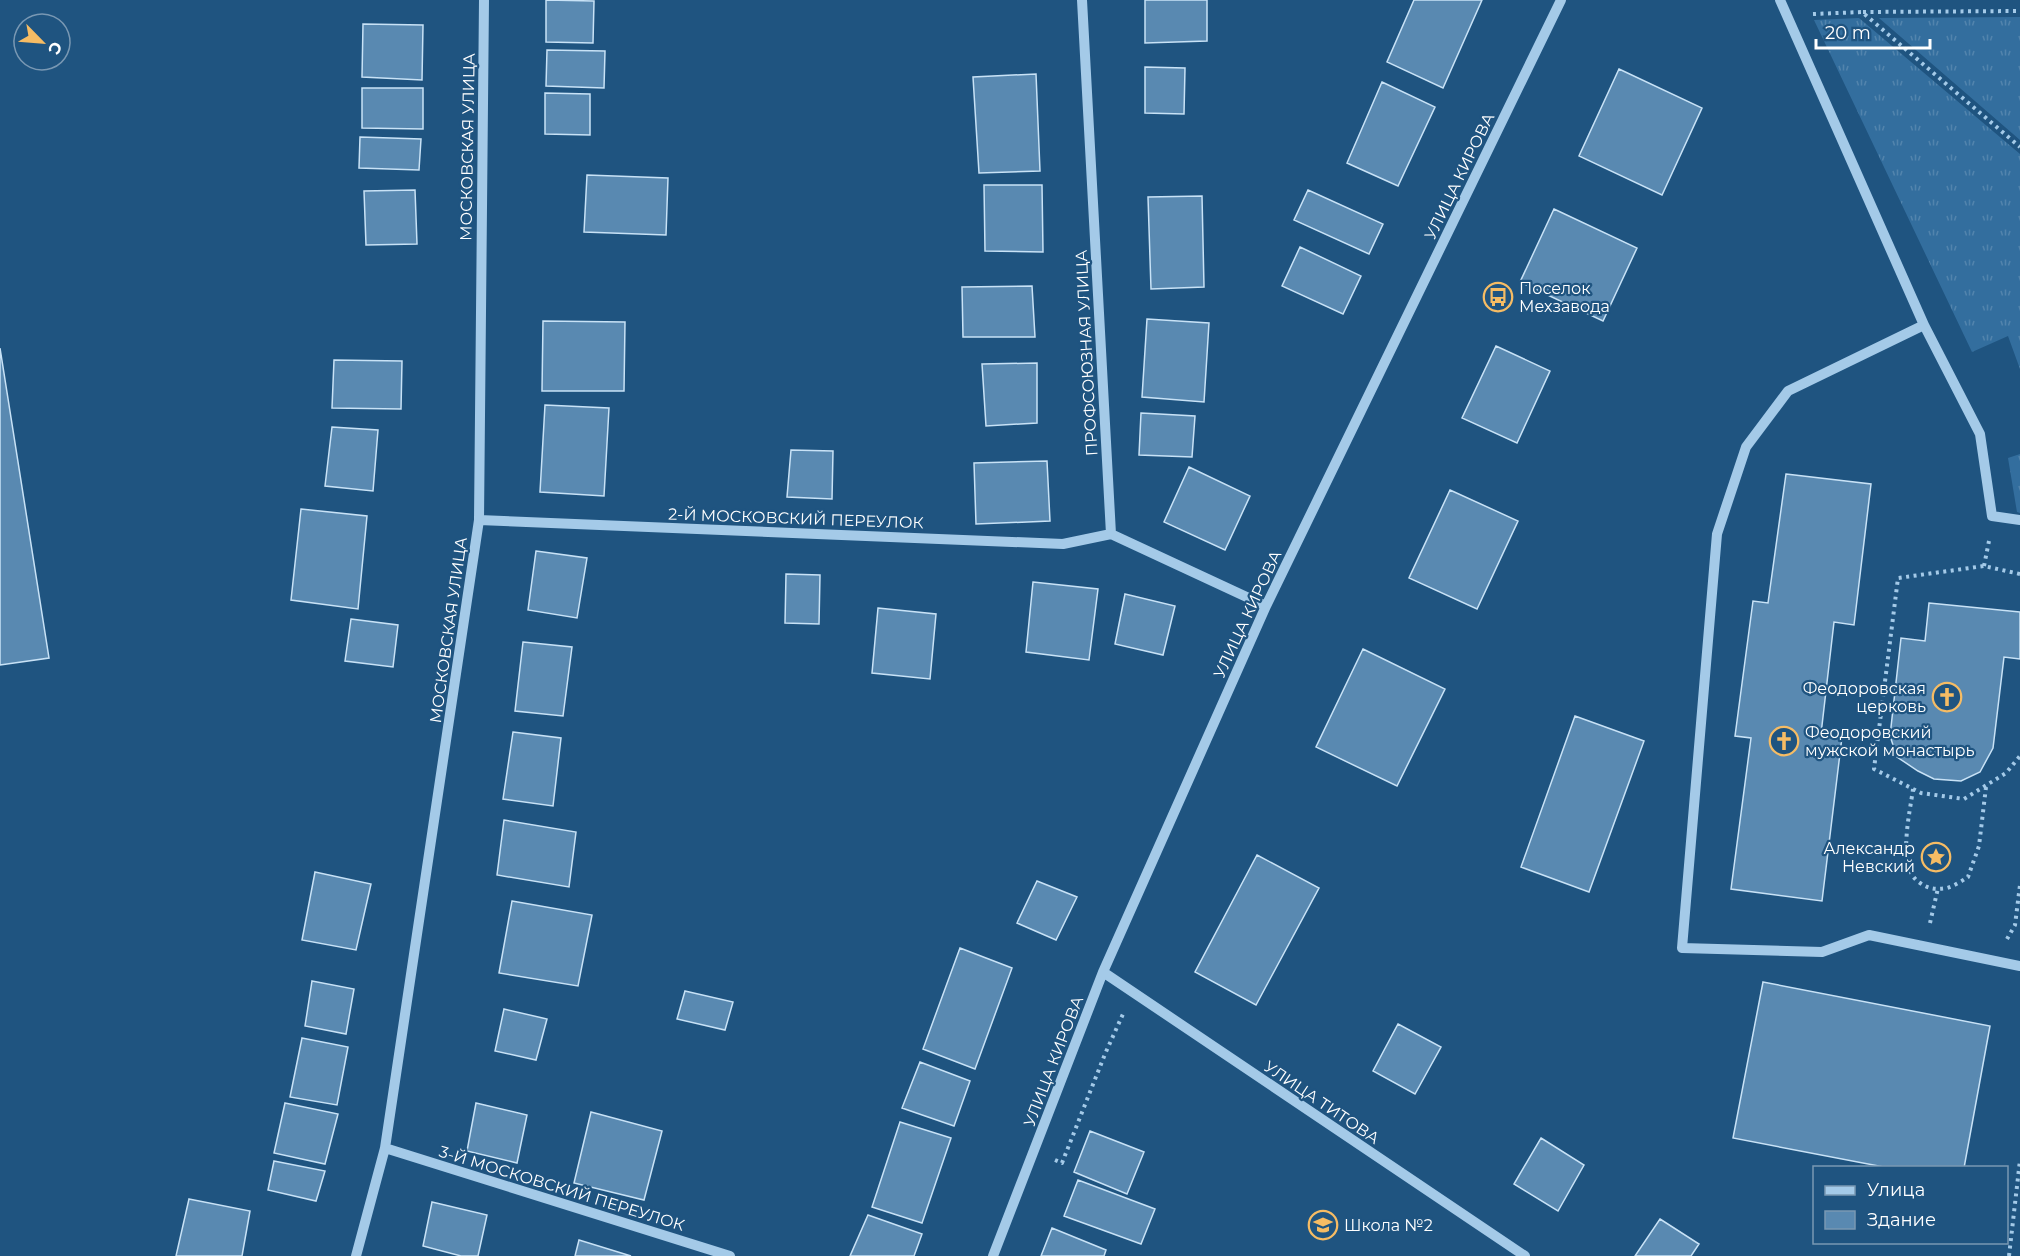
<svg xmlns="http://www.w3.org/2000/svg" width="2020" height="1256" font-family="Montserrat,sans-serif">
  <defs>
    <pattern id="grass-tufts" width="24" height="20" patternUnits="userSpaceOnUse" patternTransform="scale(1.5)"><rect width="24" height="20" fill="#336e9e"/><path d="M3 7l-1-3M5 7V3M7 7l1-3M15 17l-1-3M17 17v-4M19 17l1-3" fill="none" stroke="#5284ad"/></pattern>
  </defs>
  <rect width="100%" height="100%" fill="#1f5480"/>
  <path fill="url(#grass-tufts)" d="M2020,17v123l-141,-122z
    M1859,18l161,136v215l-12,-33 -36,16 -158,-332z
    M2020,454v59l-3,-1 -9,-54z"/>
  <path fill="#5989b1" stroke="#c8e2f6" stroke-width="1.5" d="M546,0l48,1 -1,42 -47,-1z
    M1145,0h62v41l-62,2z
    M1414,0h68l-39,88 -56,-26z
    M363,24l60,1 -1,55 -60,-3z
    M547,50l58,1 -1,37 -58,-2z
    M1145,67l40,1 -1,46 -39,-1z
    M1619,69l83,39 -40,87 -83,-39z
    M1036,74l4,97 -61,2 -6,-96z
    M1382,82l53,25 -37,79 -51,-23z
    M362,88h61v41l-61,-1z
    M545,93l45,1v41l-45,-1z
    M360,137l61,2 -2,31 -60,-2z
    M587,175l81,3 -2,57 -82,-3z
    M984,185h58l1,67 -58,-1z
    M415,190l2,54 -51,1 -2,-54z
    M1308,190l75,34 -14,30 -75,-34z
    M1202,196l2,91 -53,2 -3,-92z
    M1554,209l83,39 -34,73 -83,-39z
    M1300,247l61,29 -18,38 -61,-28z
    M1032,286l3,51h-72l-1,-50z
    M1147,319l62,4 -5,79 -62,-5z
    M543,321l82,1 -1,69h-82z
    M1496,346l54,25 -33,72 -55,-25z
    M0,348l49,310 -49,7z
    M334,360l68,1 -1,48 -69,-1z
    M1037,363v60l-51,3 -4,-62z
    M545,405l64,3 -5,88 -64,-4z
    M1141,413l54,3 -3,41 -53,-2z
    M332,427l46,3 -5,61 -48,-5z
    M791,450l42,1 -1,48 -45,-2z
    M1047,461l3,60 -74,3 -2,-61z
    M1189,467l61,29 -25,54 -61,-28z
    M1786,474l85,10 -17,141 -20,-3 -13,112 21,3 -20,164 -91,-12 20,-151 -16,-2 18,-135 15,2z
    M1450,490l68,31 -41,88 -68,-31z
    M301,509l66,7 -9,93 -67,-9z
    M536,551l51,7 -10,60 -49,-8z
    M786,574l34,1 -1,49 -34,-1z
    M1033,582l65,7 -9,71 -63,-8z
    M1125,594l50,12 -12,49 -48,-11z
    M1929,603l91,9v47l-16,-2 -11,91 -13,24 -19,9 -27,-2 -16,-8 -21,-14 -7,-21 11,-98 24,3z
    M878,608l58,6 -6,65 -58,-6z
    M351,619l47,6 -5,42 -48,-6z
    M523,642l49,5 -9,69 -48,-5z
    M1363,649l82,40 -48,97 -81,-39z
    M1575,716l69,25 -55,151 -68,-25z
    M513,732l48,6 -8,68 -50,-7z
    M504,820l72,12 -7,55 -72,-12z
    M1257,855l62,33 -63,117 -61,-33z
    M315,872l56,12 -15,66 -54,-10z
    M1037,881l40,16 -21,43 -39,-17z
    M512,901l80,14 -14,71 -79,-13z
    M960,948l52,20 -37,101 -52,-20z
    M312,981l42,8 -8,45 -41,-8z
    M1763,982l227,44 -26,142h-75l-156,-30z
    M685,991l48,11 -8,28 -48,-11z
    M504,1009l43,10 -11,41 -41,-9z
    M1398,1024l43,23 -26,47 -42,-23z
    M302,1038l46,9 -11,58 -47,-8z
    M920,1062l50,19 -16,45 -52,-18z
    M285,1103l53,11 -13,50 -51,-11z
    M476,1103l51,12 -10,48 -50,-12z
    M591,1112l71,19 -18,69 -70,-17z
    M900,1122l51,16 -29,85 -50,-16z
    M1090,1131l54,21 -17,42 -53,-22z
    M1541,1138l43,27 -26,46 -44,-27z
    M274,1161l51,10 -9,30 -48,-11z
    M1078,1180l77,29 -14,35 -77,-28z
    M189,1199l61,12 -8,45h-66z
    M432,1202l55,13 -9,41h-17l-38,-10z
    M868,1215l54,19 -8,22h-64z
    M1660,1219l39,25 -8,12h-56z
    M1052,1228l54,22 -2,6h-63z
    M579,1240l52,16h-56z"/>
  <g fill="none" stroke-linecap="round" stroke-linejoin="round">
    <path stroke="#a4cae8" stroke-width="4" stroke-dasharray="3 4.5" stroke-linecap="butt" d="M1863,12l157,-1
      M1813,14l49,-2 158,135
      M1984,566l5,-25
      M2020,574l-36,-8 -86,12 -24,191 47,24 43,6 42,-26 14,-17
      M1913,789c-3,24 -17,79 7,94 9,6 16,7 27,5 7,-2 15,-7 21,-11l11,-31 7,-59
      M1930,923l8,-35
      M2007,939l8,-14 5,-40
      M1055,1160l7,3 43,-109 18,-40
      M2009,1256l11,-96"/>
    <path stroke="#a4cae8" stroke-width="10" d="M1082,0l29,534 155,72
      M1780,0l144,325 56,109 12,82 28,4
      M1924,325l-136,66 -42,56 -29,87 -35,414 140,4 47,-17 151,31
      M479,520l584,24 48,-10
      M1103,972l422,284
      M385,1148l345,108
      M356,1256l29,-108 94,-628 5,-520
      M993,1256l110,-284 163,-366 295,-606"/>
  </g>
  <defs>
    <g id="bus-ring" transform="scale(1.5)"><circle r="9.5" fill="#1f5480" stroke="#f6bc64" stroke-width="1.5"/><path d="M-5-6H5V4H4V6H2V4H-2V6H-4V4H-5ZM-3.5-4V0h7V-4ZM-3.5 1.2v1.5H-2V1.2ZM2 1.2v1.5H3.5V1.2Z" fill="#f6bc64"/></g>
    <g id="church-ring" transform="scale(1.5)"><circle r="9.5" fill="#1f5480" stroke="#f6bc64" stroke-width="1.5"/><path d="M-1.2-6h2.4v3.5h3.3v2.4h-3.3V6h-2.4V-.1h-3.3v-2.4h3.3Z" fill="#f6bc64"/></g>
    <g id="sight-ring" transform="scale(1.5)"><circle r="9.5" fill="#1f5480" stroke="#f6bc64" stroke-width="1.5"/><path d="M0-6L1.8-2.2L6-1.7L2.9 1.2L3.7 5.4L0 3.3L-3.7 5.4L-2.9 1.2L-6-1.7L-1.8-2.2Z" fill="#f6bc64"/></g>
    <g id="school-ring" transform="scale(1.5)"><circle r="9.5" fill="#1f5480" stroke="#f6bc64" stroke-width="1.5"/><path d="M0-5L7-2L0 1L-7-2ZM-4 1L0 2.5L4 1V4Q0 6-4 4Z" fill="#f6bc64"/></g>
  </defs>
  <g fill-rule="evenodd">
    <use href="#bus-ring" x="1498" y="297"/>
    <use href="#church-ring" x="1947" y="697"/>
    <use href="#church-ring" x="1784" y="741"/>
    <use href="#sight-ring" x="1936" y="857"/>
    <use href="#school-ring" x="1323" y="1225"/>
  </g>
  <g text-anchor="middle" stroke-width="4.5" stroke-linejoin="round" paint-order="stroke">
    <g font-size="16" fill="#fff" stroke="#1f5480">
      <text transform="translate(467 147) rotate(-89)" y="6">МОСКОВСКАЯ УЛИЦА</text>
      <text transform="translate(1459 176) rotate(-64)" y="6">УЛИЦА КИРОВА</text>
      <text transform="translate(1086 353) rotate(-93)" y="6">ПРОФСОЮЗНАЯ УЛИЦА</text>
      <text transform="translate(796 518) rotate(2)" y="6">2-Й МОСКОВСКИЙ ПЕРЕУЛОК</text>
      <text transform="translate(1247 614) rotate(-65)" y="6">УЛИЦА КИРОВА</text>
      <text transform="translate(448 630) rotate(-82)" y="6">МОСКОВСКАЯ УЛИЦА</text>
      <text transform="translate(1053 1061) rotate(-69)" y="6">УЛИЦА КИРОВА</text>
      <text transform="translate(1322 1102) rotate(34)" y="6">УЛИЦА ТИТОВА</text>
      <text transform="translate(562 1188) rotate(17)" y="6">3-Й МОСКОВСКИЙ ПЕРЕУЛОК</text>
    </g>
    <g font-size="16" fill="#fff" stroke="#1f5480" text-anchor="start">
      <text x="1519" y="294">Поселок<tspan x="1519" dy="18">Мехзавода</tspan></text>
      <text x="1926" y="694" text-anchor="end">Феодоровская<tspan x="1926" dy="18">церковь</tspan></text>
      <text x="1805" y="738">Феодоровский<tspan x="1805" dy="18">мужской монастырь</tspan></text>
      <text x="1915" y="854" text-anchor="end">Александр<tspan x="1915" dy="18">Невский</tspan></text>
      <text x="1344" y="1231">Школа №2</text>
    </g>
  </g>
  <rect x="1813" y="1166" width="195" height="78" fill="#1f5480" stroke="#7998b3" stroke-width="1.5"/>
  <rect x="1825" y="1186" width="30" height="9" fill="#a4cae8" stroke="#7998b3" stroke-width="1.5"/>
  <text x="1867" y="1196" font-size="18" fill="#ffffff">Улица</text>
  <rect x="1825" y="1211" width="30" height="18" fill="#5989b1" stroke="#7998b3" stroke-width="1.5"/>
  <text x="1867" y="1226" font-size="18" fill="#ffffff">Здание</text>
  <g transform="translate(42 42) rotate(115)"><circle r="28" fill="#1f5480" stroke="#7998b3" stroke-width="1.5"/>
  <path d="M0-4.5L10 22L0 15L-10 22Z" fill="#f6bc64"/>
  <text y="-9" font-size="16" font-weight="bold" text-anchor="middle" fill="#ffffff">С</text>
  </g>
  <path d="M1816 39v9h114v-9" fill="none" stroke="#ffffff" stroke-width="3"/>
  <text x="1825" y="39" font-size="18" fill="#ffffff" stroke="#1f5480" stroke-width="4.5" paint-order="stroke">20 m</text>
</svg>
